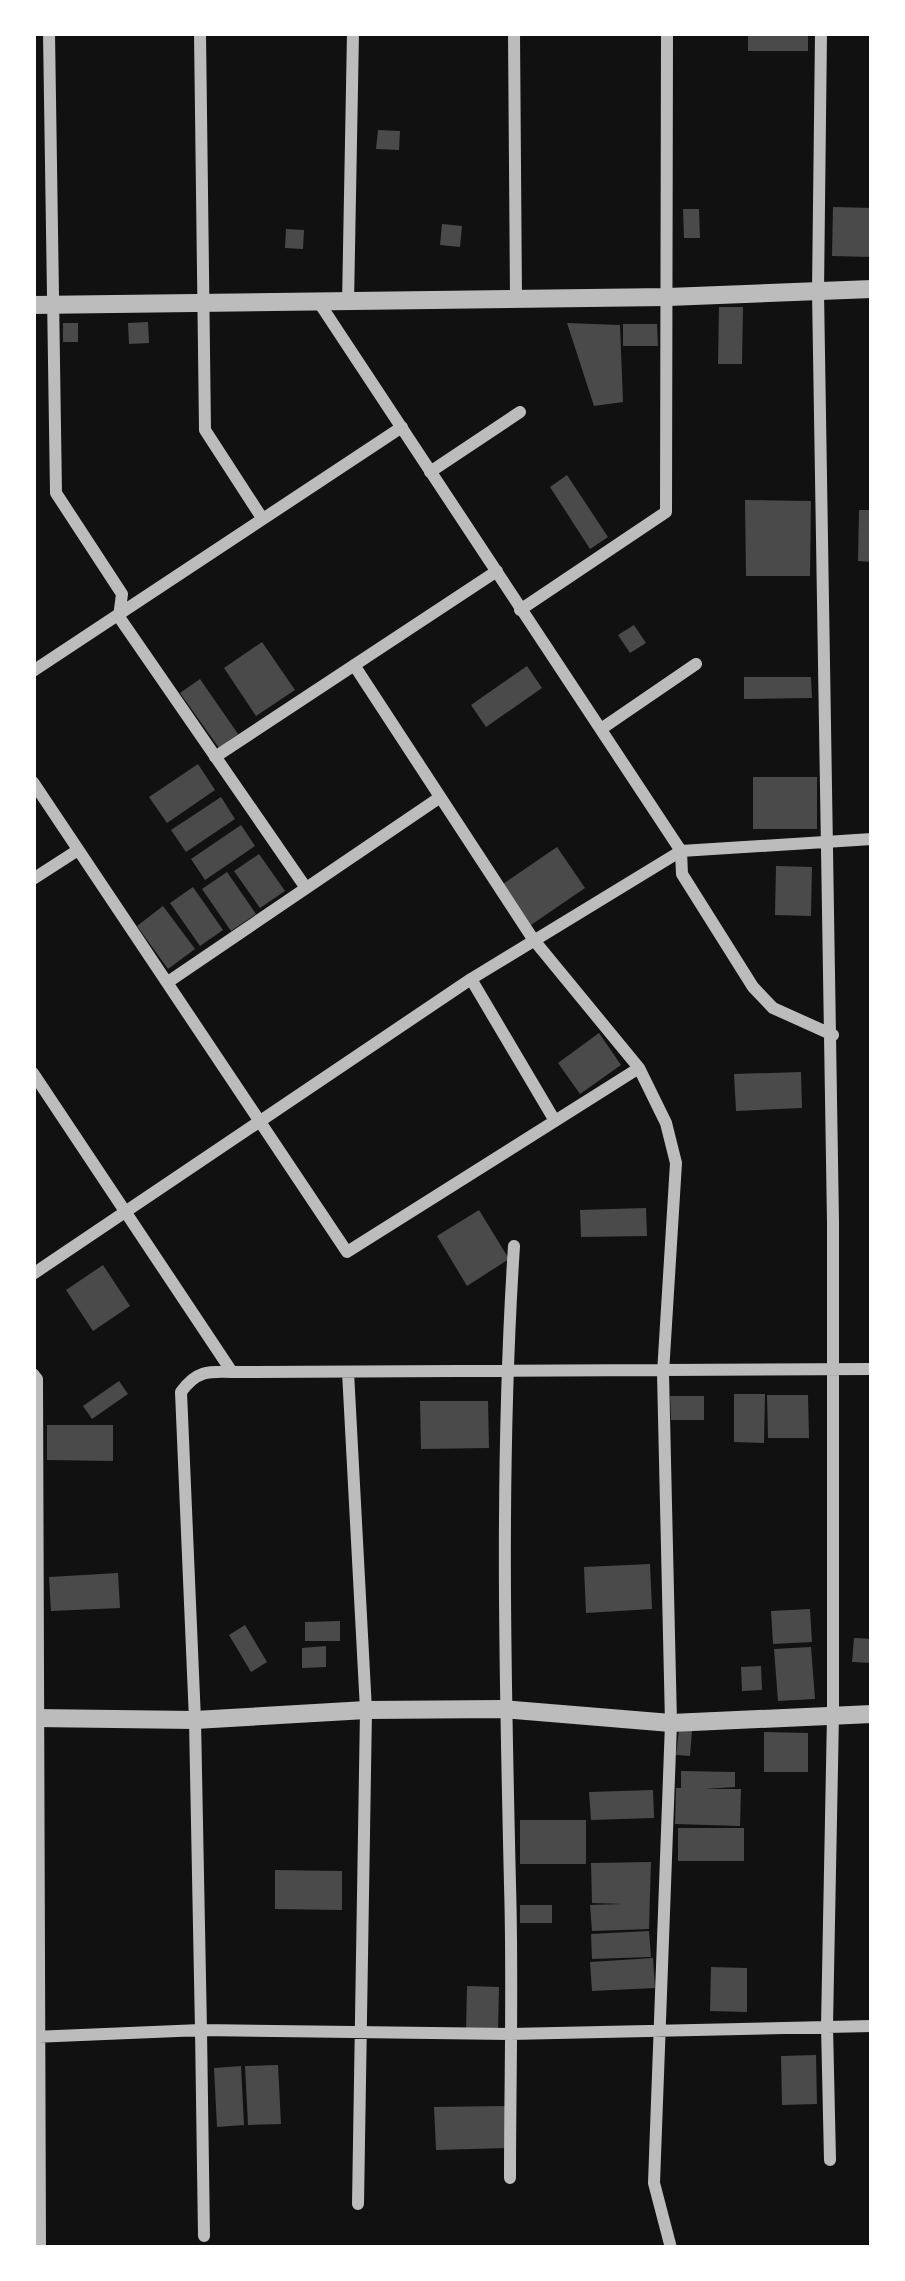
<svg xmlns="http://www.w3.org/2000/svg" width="905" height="2281" font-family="'Sofia Sans Condensed',sans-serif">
  <rect width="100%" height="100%" fill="#111"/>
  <path fill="#4a4a4a" d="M748,33h60v18h-60z
    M378,130l22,1 -1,19 -23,-1z
    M833,207l39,1v49l-40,-1z
    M683,209h16l1,29h-16z
    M442,224l20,2 -2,21 -20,-2z
    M286,229l18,1 -1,19 -18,-1z
    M719,307h24l-1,57h-24z
    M148,322l1,21 -20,1 -1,-21z
    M63,323h15v19h-15z
    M567,323l53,2 3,77 -29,4z
    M623,324h34l1,22h-35z
    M567,475l41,62 -18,12 -40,-62z
    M745,500l66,1 -1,75h-64z
    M859,510h13v52l-14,-1z
    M634,625l12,18 -16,10 -12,-18z
    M262,642l33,48 -39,26 -32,-48z
    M527,666l15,22 -56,39 -15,-22z
    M744,677h67l1,21 -68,1z
    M200,679l38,55 -19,14 -39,-55z
    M198,764l17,26 -48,33 -18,-26z
    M753,777h64v52h-64z
    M221,797l14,22 -49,33 -15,-22z
    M241,825l14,21 -50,34 -14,-21z
    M557,847l28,41 -54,37 -28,-41z
    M259,854l26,37 -25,17 -26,-37z
    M776,866l36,1 -1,49 -36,-1z
    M227,872l29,42 -25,17 -29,-42z
    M193,887l30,43 -23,16 -30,-43z
    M163,906l32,43 -27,20 -31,-43z
    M599,1033l22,32 -41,29 -22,-31z
    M801,1072l1,36 -66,3 -2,-37z
    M646,1208l1,28 -66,1 -1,-27z
    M479,1210l30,49 -42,27 -30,-50z
    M103,1265l27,41 -37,25 -27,-41z
    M119,1381l9,13 -36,25 -9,-13z
    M734,1394h31l-1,49 -30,-1z
    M767,1395h41l1,43h-41z
    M670,1396h34v24h-33z
    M420,1401h68l1,47 -68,1z
    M47,1425h66v36l-66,-1z
    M650,1564l2,45 -66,4 -2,-46z
    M118,1573l2,35 -69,3 -2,-34z
    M810,1609l2,33 -39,2 -2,-33z
    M340,1621v20h-35v-19z
    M245,1625l22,37 -16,10 -22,-37z
    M854,1638l18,1 -1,24 -19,-1z
    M326,1646v21l-24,1v-20z
    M811,1647l4,52 -37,2 -4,-52z
    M761,1666l1,24 -20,1 -1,-24z
    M679,1730l13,1 -2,25 -14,-1z
    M764,1732l44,1v39h-44z
    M681,1771l54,1v15l-30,2h36l-1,37 -65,-2 1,-36h5z
    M653,1790l1,28 -63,2 -2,-28z
    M520,1820h66v44h-66z
    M678,1828h66v33h-66z
    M651,1862l-2,67 -57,2 -2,-26 33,-1 -31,-1 -1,-40z
    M275,1870l67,1v39l-67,-1z
    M520,1905h32v18h-32z
    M649,1931l2,26 -59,2 -1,-25z
    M653,1958l2,30 -63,3 -2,-29z
    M711,1967l36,1v44l-37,-1z
    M467,1986l32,1 -1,45 -32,-1z
    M816,2055l1,49 -35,1 -1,-49z
    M278,2065l3,59 -33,1 -3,-59z
    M241,2066l3,59 -27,2 -3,-59z
    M506,2106l1,42 -71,2 -2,-43z"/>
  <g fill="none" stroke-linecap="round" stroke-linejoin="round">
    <path stroke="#bcbcbc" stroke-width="12" d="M49,33l7,460 66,101 -3,23 187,271
      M200,33l5,397 57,88
      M514,33l2,265
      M821,33l-3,258 15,931v493l-6,311 3,134
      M320,304l361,547 1,23 71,113 20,21 60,27
      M348,304l5,-271
      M430,472l90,-60
      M520,610l146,-98 1,-479
      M33,671l369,-244
      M601,729l95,-65
      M215,757l282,-186
      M33,782l314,470 292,-184 -106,-129 -179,-274
      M33,879l45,-29
      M471,979l84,142
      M168,982l271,-184
      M639,1068l27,55 10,40 -13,210 8,350 -17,460 17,65
      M33,1073l199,299c-24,-1 -36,-1 -51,20l14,328 6,310 -168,7
      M33,1274l438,-295 210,-128 191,-12
      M232,1372l640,-3
      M348,1372l18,338 -8,494
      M33,1374l4,5 3,869
      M510,2178c0,-98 3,-195 0,-293 -5,-213 -10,-426 4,-639
      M204,2236l-3,-206 309,4 362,-8"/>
    <path stroke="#bcbcbc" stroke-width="18" d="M33,305l635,-8 204,-8
      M33,1718l162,2 171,-10 137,-1 168,14 201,-9"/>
  </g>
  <rect width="905" height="2281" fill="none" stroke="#ffffff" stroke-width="72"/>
</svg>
